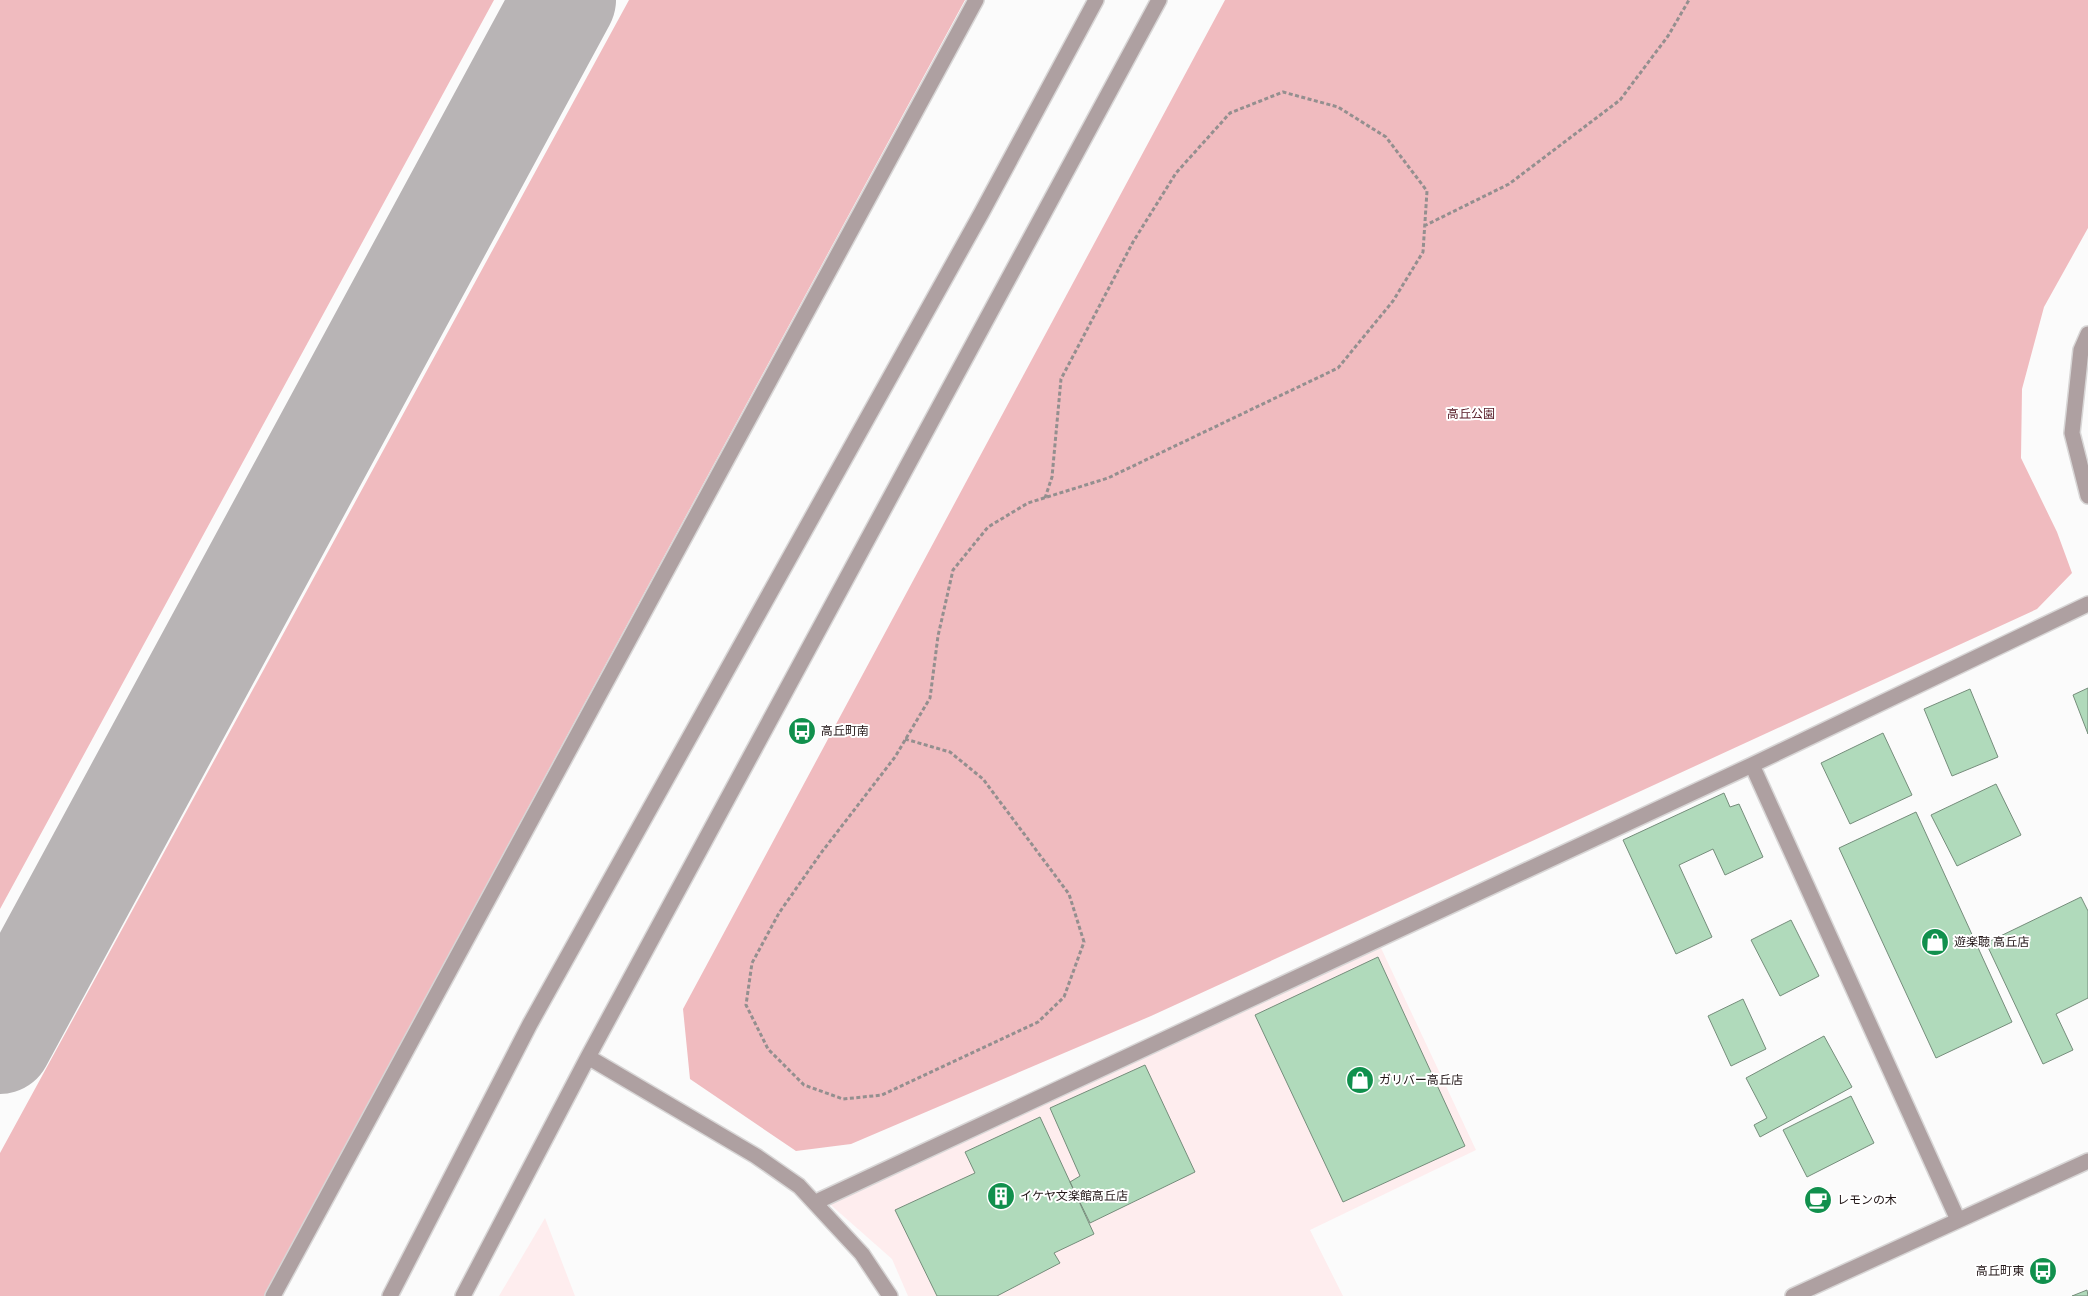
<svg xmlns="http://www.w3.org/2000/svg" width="2088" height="1296" font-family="'PT Sans','Noto Sans JP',sans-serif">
  <rect width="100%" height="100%" fill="#fbfbfb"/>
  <path fill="#feedee" d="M1381,948l95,202 -166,80 33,66h-435l-16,-37 -68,-60z
    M545,1218l30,78h-76z"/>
  <path fill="#f0bbbf" d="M0,0h494l-494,909z
    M629,0h336l-701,1296h-264v-143z
    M1225,0h863v228l-44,79 -22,82 -1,69 36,74 15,41 -35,36 -886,407 -300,128 -55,7 -106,-72 -7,-70z"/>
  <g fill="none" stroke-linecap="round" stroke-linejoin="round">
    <path stroke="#b8b4b5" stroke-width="104" d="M0,1042l564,-1042"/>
  </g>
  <path fill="#b0dabb" stroke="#758d7b" d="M2088,688v46l-15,-39z
    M1970,689l28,68 -46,19 -28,-67z
    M1883,733l29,62 -62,29 -29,-61z
    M1996,784l25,51 -64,31 -26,-51z
    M1724,793l6,14 9,-3 24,53 -38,18 -12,-26 -34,16 33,72 -36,17 -53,-114z
    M1916,812l96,210 -76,36 -97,-210z
    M2081,897l7,14v87l-32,16 17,36 -30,14 -57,-121z
    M1791,920l28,56 -39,20 -29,-56z
    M1378,957l87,189 -122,56 -88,-187z
    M1743,999l23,50 -35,17 -23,-50z
    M1824,1036l28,51 -92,50 -6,-12 13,-7 -21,-40z
    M1145,1065l50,107 -105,51 -20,-41 10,-6 -30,-68z
    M1851,1096l23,47 -67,34 -24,-47z
    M1040,1117l54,117 -40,19 6,10 -63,33h-60l-42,-86 80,-37 -10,-21z
    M2087,1290l1,6h-16z"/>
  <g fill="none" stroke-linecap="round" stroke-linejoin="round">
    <g stroke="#d8d6d6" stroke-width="18">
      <path id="minor" d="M2088,334l-7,16 -9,83 16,63
        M1752,765l206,455
        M588,1057l168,99 43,30 63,68 28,42
        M816,1202l936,-437 336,-161
        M273,1296l703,-1296
        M390,1296l140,-272 452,-812 114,-212
        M463,1296l125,-239 571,-1057
        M1793,1296l295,-135"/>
    </g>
    <path stroke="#948f8f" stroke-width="3" stroke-dasharray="4 2.5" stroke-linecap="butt" d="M1424,226l85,-42 111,-84 48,-64 21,-36
      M905,739l45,13 33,27 86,115 15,48 -20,55 -26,25 -156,73 -39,4 -39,-14 -36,-36 -22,-44 6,-42 27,-50 42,-60 74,-96 35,-59 8,-62 15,-66 35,-43 40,-24 80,-25 230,-110 55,-67 30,-49 4,-61 -41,-54 -48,-30 -55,-15 -53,21 -54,60 -43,69 -72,137 -9,98 -7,21"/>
    <use href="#minor" stroke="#aea0a1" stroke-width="15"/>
  </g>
  <defs>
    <g id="bus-disc" transform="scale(1.4375)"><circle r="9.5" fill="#11904d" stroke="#fff"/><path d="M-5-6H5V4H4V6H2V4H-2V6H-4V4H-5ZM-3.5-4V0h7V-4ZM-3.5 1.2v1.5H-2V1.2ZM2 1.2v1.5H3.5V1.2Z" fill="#fff"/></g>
    <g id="shop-disc" transform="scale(1.4375)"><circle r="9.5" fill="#11904d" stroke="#fff"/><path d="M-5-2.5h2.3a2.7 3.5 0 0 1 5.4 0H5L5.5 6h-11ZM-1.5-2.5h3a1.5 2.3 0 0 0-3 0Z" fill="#fff"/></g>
    <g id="building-disc" transform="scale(1.4375)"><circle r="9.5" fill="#11904d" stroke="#fff"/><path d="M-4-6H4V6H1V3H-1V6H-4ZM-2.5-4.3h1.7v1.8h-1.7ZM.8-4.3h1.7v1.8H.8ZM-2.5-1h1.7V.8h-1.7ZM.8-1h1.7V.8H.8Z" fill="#fff"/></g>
    <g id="cafe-disc" transform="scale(1.4375)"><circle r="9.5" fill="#11904d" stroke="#fff"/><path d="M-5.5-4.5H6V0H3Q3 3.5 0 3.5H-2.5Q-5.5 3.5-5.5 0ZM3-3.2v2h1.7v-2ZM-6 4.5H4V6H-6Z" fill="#fff"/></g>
  </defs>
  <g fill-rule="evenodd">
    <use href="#bus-disc" x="802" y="731"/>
    <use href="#shop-disc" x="1935" y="942"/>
    <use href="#shop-disc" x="1360" y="1080"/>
    <use href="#building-disc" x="1001" y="1196"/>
    <use href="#cafe-disc" x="1818" y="1200"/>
    <use href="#bus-disc" x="2043" y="1271"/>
  </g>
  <g text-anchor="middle" stroke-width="4" stroke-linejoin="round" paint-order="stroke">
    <g font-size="12" fill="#541622" stroke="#fff">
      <text x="1471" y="418">高丘公園</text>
    </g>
    <g font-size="12" fill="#211516" stroke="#fff" text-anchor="start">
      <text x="821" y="735">高丘町南</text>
      <text x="1954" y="946">遊楽聴 高丘店</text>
      <text x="1379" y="1084">ガリバー高丘店</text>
      <text x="1020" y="1200">イケヤ文楽館高丘店</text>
      <text x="1837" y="1204">レモンの木</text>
      <text x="2024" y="1275" text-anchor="end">高丘町東</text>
    </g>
  </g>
</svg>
